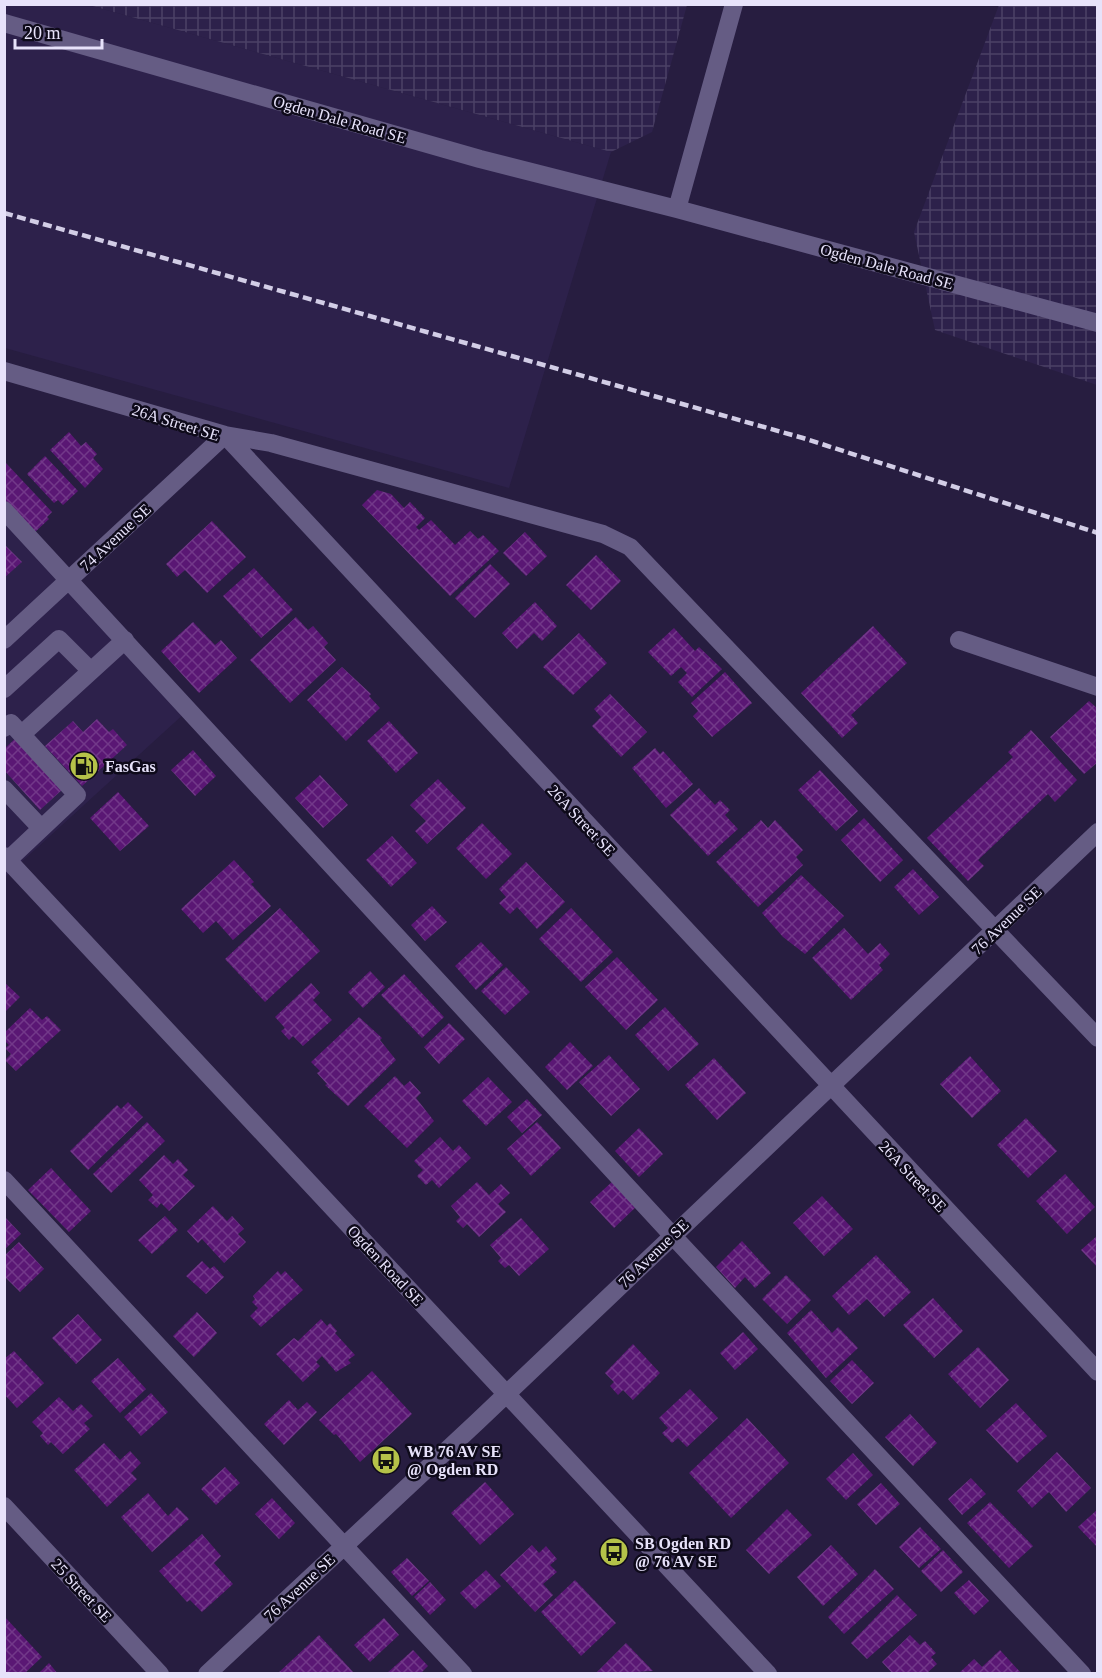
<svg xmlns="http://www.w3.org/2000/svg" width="1102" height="1678" font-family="'Times New Roman',serif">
  <defs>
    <pattern id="industrial-grid" width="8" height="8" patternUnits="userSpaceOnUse" patternTransform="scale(1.5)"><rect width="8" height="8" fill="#2d214b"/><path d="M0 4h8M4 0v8" fill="none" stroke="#4b4166"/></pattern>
    <pattern id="building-cross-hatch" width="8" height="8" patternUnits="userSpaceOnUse" patternTransform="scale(1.5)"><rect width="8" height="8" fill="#5a1774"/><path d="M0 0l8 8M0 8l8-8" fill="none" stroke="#723889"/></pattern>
  </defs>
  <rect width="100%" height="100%" fill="#271d40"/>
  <path fill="#2d214b" d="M4,5h85l522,147 -102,336 -504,-140z
    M5,515l181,197 -181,165z"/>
  <path fill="url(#industrial-grid)" d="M89,5h598l-35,127 -41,20z
    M999,5h98v380l-162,-55 -21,-98z"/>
  <path fill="url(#building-cross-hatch)" d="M69,432l12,14 5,-4 11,12 -4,4 10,11 -18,19 -35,-38z
    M45,456l33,35 -15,14 -5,-5 -4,3 -27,-29z
    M4,461l48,51 -5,5 2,2 -14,13 -31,-33z
    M377,490l14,4 13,14 6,-6 15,16 -9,9 3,3 12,-10 24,25 15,-14 8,8 5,-4 16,16 -49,45 -88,-91z
    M212,521l34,36 -39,36 -22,-23 -8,7 -11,-13z
    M525,532l22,24 -21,20 -23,-23z
    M4,544l18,18 -18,16z
    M596,555l25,26 -30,29 -25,-25z
    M490,564l20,20 -35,34 -20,-20z
    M254,568l39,42 -32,28 -38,-42z
    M535,602l22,24 -15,15 -8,-8 -17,16 -15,-16z
    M296,617l12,13 5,-4 15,17 -4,4 12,13 -46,43 -40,-43z
    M193,622l22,23 6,-5 16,18 -38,35 -38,-42z
    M873,626l34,37 -56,52 7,8 -16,15 -41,-45z
    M674,628l21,23 4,-4 23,22 -30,28 -14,-15 9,-9 -6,-6 -10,9 -23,-24z
    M579,633l28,30 -34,32 -30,-28z
    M342,667l29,27 -2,2 11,12 -34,33 -39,-41z
    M725,672l27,31 -40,34 -19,-21 5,-5 -7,-8z
    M610,694l37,38 -26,25 -29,-31 9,-9 -7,-8z
    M1089,701l9,8v53l-14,12 -34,-37z
    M97,719l12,13 4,-3 14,16 -45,41 -37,-40 28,-25 10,11z
    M389,721l29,32 -22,20 -29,-32z
    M1031,730l46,50 -22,22 -7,-8 -70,66 6,6 -16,15 -41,-43 86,-81 -5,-5z
    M17,737l47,51 -24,22 -36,-40v-21z
    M655,748l5,6 3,-3 30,33 -27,24 -34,-40z
    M193,750l23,26 -21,20 -24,-26z
    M820,770l38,41 -22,20 -38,-41z
    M320,775l28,30 -25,23 -28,-30z
    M438,779l28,29 -39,36 -12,-13 11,-10 -16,-16z
    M699,788l16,17 5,-5 10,10 -5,5 13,14 -30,27 -38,-41z
    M118,792l31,34 -29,25 -30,-33z
    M864,818l39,42 -23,22 -39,-42z
    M761,820l7,8 7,-8 28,30 -7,7 7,8 -45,42 -42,-45z
    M482,823l30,31 -26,25 -30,-31z
    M392,836l25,27 -26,24 -25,-27z
    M234,860l20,22 -3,2 20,22 -38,34 -17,-19 -13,12 -22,-24z
    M526,862l39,40 -28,27 -20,-22 -7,7 -11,-11 7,-6 -7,-8z
    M913,869l26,28 -20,18 -25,-28z
    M801,875l43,41 -39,38 -22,-17 -21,-24z
    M432,906l15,16 -22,19 -14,-16z
    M280,908l40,43 -55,51 -40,-43z
    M571,908l42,44 -32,30 -42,-43z
    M844,928l24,26 12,-11 10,11 -11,11 4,5 -32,30 -39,-42z
    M481,942l22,23 -27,25 -21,-24z
    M617,957l41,43 -32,30 -41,-43z
    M506,967l24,25 -25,23 -24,-24z
    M370,971l15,16 -22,21 -15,-16z
    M404,974l40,43 -22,21 -41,-43z
    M4,982l16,15 -16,16z
    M311,983l9,10 -7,7 19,20 -29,26 -10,-10 -4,4 -8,-9 4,-3 -10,-11z
    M665,1007l34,37 -31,27 -33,-36z
    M30,1008l12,12 5,-4 14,14 -45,41 -11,-11 6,-6 -6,-6 4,-3 -5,-5v-7z
    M359,1017l23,21 -2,2 16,20 -48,46 -23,-21 2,-1 -10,-11 3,-2 -9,-9z
    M449,1023l16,16 -26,25 -15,-17z
    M570,1042l23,24 -26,24 -22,-23z
    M609,1055l31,34 -29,27 -32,-34z
    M970,1056l31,35 -29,27 -32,-34z
    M714,1058l32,35 -29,27 -32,-35z
    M395,1076l9,10 6,-5 11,12 -5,5 18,23 -27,27 -43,-42z
    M488,1077l24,25 -26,24 -24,-25z
    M527,1099l15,16 -20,18 -15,-16z
    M128,1102l15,15 -55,53 -18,-19 47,-46 4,4z
    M1026,1118l31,33 -29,27 -31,-33z
    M147,1122l18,19 -54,52 -18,-19z
    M537,1122l24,26 -30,28 -24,-27z
    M639,1128l24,26 -24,23 -24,-26z
    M440,1137l13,14 6,-6 12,13 -32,30 -7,-8 -6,5 -9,-9 6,-6 -9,-9z
    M164,1155l9,9 5,-5 10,11 -5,5 12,11 -26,25 -8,-8 -4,5 -9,-8 5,-5 -14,-15z
    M51,1168l40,43 -22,21 -41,-42z
    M1065,1174l30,33 -28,27 -31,-33z
    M614,1180l23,26 -23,22 -24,-26z
    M477,1182l12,13 12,-11 9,9 -12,11 8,8 -27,25 -12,-13 -4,4 -7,-7 4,-4 -9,-11z
    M822,1196l31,33 -29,27 -31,-33z
    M213,1206l14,15 5,-5 12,13 -6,5 8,8 -22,21 -22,-24 -4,4 -11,-12z
    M4,1216l17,18 -17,16z
    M165,1216l13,14 -26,24 -14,-14z
    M521,1218l28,31 -30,27 -10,-11 -4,3 -7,-7 3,-3 -11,-13z
    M1098,1235v33l-17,-18z
    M742,1241l29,32 -16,15 -10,-11 -10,11 -19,-21z
    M19,1242l25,27 -24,23 -16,-16v-20z
    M876,1255l35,37 -27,25 -17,-18 -18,16 -17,-19z
    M202,1261l8,8 4,-3 10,11 -18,17 -20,-18z
    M278,1271l3,4 4,-4 18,19 -42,37 -11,-11 8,-8 -6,-6 3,-3 -2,-3z
    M786,1275l25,25 -24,24 -25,-25z
    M933,1298l30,33 -29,27 -31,-33z
    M811,1310l21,23 6,-6 20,21 -32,30 -39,-45z
    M197,1312l20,21 -23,24 -21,-21z
    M78,1314l24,26 -26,24 -24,-26z
    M321,1319l6,7 3,-3 7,8 -2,2 20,22 -7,5 3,3 -15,9 -14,-16 -6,6 4,4 -17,16 -27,-28 18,-16 4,3z
    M743,1332l15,17 -23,21 -15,-17z
    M633,1344l27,29 -27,27 -10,-10 -5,5 -8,-9 4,-4 -9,-9z
    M978,1347l31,33 -29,28 -32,-34z
    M14,1351l30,32 -27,25 -13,-14v-35z
    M118,1358l28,31 -26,24 -29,-32z
    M852,1360l22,23 -22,21 -22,-23z
    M372,1371l40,43 -52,48 -24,-28 -2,1 -15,-15z
    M690,1389l28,29 -31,29 -9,-9 -6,5 -10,-10 6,-5 -9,-10z
    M151,1393l17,19 -27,24 -17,-19z
    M59,1397l14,14 8,-7 12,12 -9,7 6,6 -27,25 -12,-12 -3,3 -8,-9 3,-3 -11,-11z
    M289,1400l9,10 9,-8 10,10 -33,33 -20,-21z
    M1016,1403l31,33 -30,27 -31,-33z
    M910,1414l27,29 -24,23 -28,-29z
    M747,1418l42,45 -58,55 -42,-45z
    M104,1443l16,17 10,-9 11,12 -10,10 6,6 -30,28 -33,-37z
    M1057,1452l34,36 -25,24 -17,-20 -17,16 -15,-17z
    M853,1453l20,22 -27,25 -20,-21z
    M225,1467l15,16 -24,22 -15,-16z
    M971,1478l15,16 -24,21 -14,-16z
    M485,1482l29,32 -34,31 -29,-32z
    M881,1483l19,21 -24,21 -19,-21z
    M148,1493l20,23 9,-9 12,12 -37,33 -31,-35z
    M272,1498l23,25 -16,16 -24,-25z
    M990,1502l43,44 -24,22 -42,-45z
    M787,1509l25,26 -43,39 -23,-24z
    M1098,1509v39l-20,-21z
    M920,1527l21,22 -22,19 -20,-21z
    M202,1534l19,22 -7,7 19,21 -31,28 -12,-12 -3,2 -28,-31z
    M532,1545l7,8 7,-7 11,13 -7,6 7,7 -14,12 10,11 -18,17 -35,-37z
    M831,1545l27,29 -35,32 -26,-29z
    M943,1550l20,22 -22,20 -20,-21z
    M407,1558l22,23 -17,15 -21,-24z
    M875,1569l19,20 -50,45 -16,-17z
    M486,1570l15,16 -26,23 -15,-16z
    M575,1580l41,43 -35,33 -40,-44z
    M969,1580l20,21 -15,14 -20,-22z
    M430,1582l16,18 -16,15 -16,-18z
    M897,1595l20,20 -50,44 -16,-16z
    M4,1616l38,41 -18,17h-20z
    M384,1618l15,17 -29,27 -16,-17z
    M319,1635l36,39h-78z
    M910,1635l10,10 5,-4 11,12 -5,4 6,7 -11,10h-33l-11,-12z
    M626,1643l27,28 -54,3 -2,-2z
    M413,1650l15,16 -8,8h-34z
    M1000,1650l22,24h-64l16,-15 8,8z
    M49,1663l9,11h-20z"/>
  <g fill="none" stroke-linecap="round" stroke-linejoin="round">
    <path stroke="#655c84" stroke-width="18" d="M4,23l476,136 197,50 421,114
      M677,209l57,-205
      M4,371l221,64 46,8 332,91 27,13 468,491
      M225,435l873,937
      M4,510l668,725 410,439
      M4,640l221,-205
      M959,640l139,47
      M4,689l55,-50 32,32
      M4,728l7,-5 66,72 -69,65
      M22,734l103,-94
      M4,789l37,39
      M4,856l764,818
      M4,1180l459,494
      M4,1506l156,168
      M207,1674l270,-252 621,-590"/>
    <path stroke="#d2cde6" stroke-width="4.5" stroke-dasharray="9 4.5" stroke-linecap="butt" d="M4,213l799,225 295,95"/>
  </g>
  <defs>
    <g id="fuel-disc" transform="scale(1.5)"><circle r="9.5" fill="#b5c249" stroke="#0e0a1a"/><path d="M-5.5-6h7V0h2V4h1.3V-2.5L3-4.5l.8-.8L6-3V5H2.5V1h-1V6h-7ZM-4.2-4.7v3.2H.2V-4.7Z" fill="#111"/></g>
    <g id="bus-disc" transform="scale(1.5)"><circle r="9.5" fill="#b5c249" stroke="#0e0a1a"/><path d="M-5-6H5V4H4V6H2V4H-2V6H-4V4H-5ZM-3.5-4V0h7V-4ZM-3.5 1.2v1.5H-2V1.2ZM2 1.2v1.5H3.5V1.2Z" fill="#111"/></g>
  </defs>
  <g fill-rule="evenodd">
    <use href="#fuel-disc" x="84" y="766"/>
    <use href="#bus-disc" x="386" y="1460"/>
    <use href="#bus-disc" x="614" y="1552"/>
  </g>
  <g text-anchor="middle" stroke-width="5" stroke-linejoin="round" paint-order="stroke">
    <g font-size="16" fill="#e7e2fa" stroke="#0e0a1a">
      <text transform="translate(340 119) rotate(16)" y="6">Ogden Dale Road SE</text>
      <text transform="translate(887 266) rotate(15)" y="6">Ogden Dale Road SE</text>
      <text transform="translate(176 422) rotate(17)" y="6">26A Street SE</text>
      <text transform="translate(115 537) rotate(-43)" y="6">74 Avenue SE</text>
      <text transform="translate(582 820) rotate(47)" y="6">26A Street SE</text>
      <text transform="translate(1006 920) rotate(-44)" y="6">76 Avenue SE</text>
      <text transform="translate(913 1176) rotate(47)" y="6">26A Street SE</text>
      <text transform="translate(653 1253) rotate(-44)" y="6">76 Avenue SE</text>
      <text transform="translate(386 1265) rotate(47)" y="6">Ogden Road SE</text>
      <text transform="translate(299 1587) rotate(-43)" y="6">76 Avenue SE</text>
      <text transform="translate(82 1590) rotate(47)" y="6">25 Street SE</text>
    </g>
    <g font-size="16" font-weight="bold" fill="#e7e2fa" stroke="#0e0a1a" text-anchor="start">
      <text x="105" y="772">FasGas</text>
      <text x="407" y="1457">WB 76 AV SE<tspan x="407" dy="18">@ Ogden RD</tspan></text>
      <text x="635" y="1549">SB Ogden RD<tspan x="635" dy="18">@ 76 AV SE</tspan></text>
    </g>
  </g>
  <rect width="1102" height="1678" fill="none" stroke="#e7e2fa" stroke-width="12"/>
  <path d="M15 39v9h87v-9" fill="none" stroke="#e7e2fa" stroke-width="3"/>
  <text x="24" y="39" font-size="18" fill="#e7e2fa" stroke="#0e0a1a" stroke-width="4.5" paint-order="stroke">20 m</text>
</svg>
